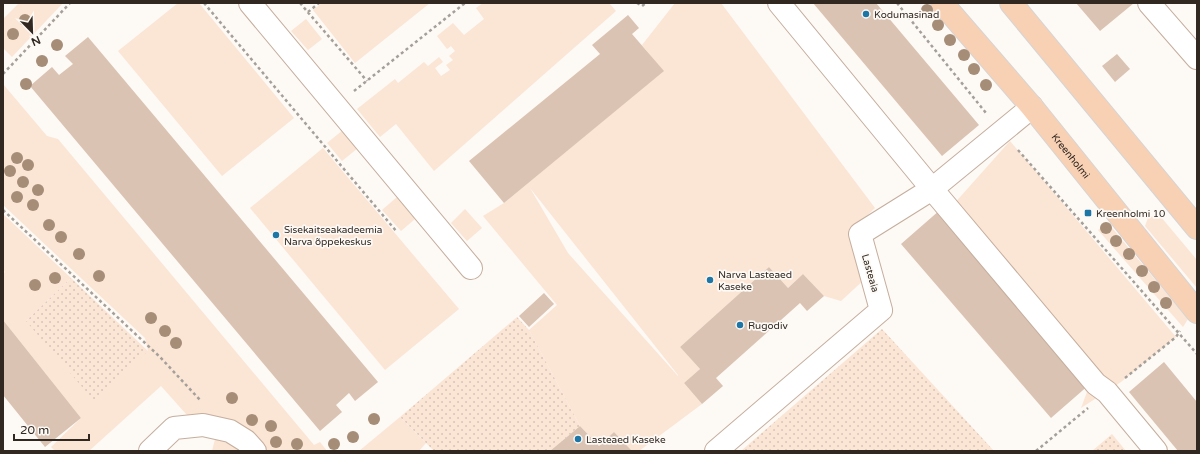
<svg xmlns="http://www.w3.org/2000/svg" width="1200" height="454" font-family="'Varela Round',sans-serif">
  <defs>
    <pattern id="park-dots" width="8" height="8" patternUnits="userSpaceOnUse"><rect width="8" height="8" fill="#fbe5d5"/><path d="M2 2h.1M6 6h.1" fill="none" stroke="#d8c4b7" stroke-width="1.8" stroke-linecap="round"/></pattern>
  </defs>
  <rect width="100%" height="100%" fill="#fdf9f5"/>
  <path fill="#fbe5d5" fill-rule="evenodd" d="M19,3h44l-51,54 -9,-9v-29z
    M178,3h21l95,115 -72,58 -104,-125z
    M322,3h108l-75,60 -42,-53z
    M483,3h126l7,8 -182,160 -38,-47 -16,13 -23,-28 38,-30 3,4 26,-21 4,4 11,-9 4,5 -8,6 6,8 9,-6 -4,-5 7,-5 -4,-4 6,-5 -4,-5 -4,3 -10,-13 16,-13 11,12 20,-16 -8,-11z
    M675,3h46l154,205 -24,23 15,47 -25,23 -17,-5 -21,-22 -15,14 -19,-21 -89,80 20,22 -16,14 18,21 -63,47h-7l-18,-19 -15,14 -19,-20 -51,-96 28,-25 -74,-89 21,-13 159,-132 -21,-26zM530,188l148,187v1l-110,-123z
    M306,19l16,20 -14,11 -17,-19z
    M3,84l44,52 11,3 256,306 6,-3 7,9h-62l-70,-27 -34,-38 -72,65h-34l-4,-4 30,-29 -78,-98v-46l2,-2 -2,-3v-55l68,64 -45,43 122,30 -3,-13 -142,-133z
    M343,130l15,18 -16,13 -15,-18z
    M1010,141l166,196 -55,45 -40,26 9,-24 -146,-169z
    M323,148l136,161 -74,61 -135,-162z
    M397,197l18,22 -14,12 -19,-21z
    M465,209l17,19 -15,13 -16,-18z
    M1156,215l5,2 36,43v28l-52,-62 3,-8z
    M1108,223l80,96 -5,8 -85,-97z
    M400,417l26,26 -7,8h-60z
    M215,439l21,5 6,7h-30z"/>
  <path fill="url(#park-dots)" d="M71,278l77,73 -54,50 -68,-80z
    M517,317l12,13 51,96 -30,25h-116l-34,-34z
    M882,329l112,122h-253z
    M1112,434l14,17h-34z"/>
  <path fill="#dac3b2" d="M813,3h63l103,122 -37,31z
    M1076,3h58l-34,28z
    M628,15l11,13 -7,6 32,37 -160,132 -35,-42 131,-107 -8,-9z
    M88,37l290,345 -23,19 -6,-8 -13,12 6,7 -22,19 -290,-345 22,-19 7,8 14,-11 -8,-8z
    M1117,54l13,15 -15,13 -13,-16z
    M940,210l150,174 -39,34 -150,-174z
    M769,267l19,21 15,-14 21,22 -17,15 -7,-8 -84,75 7,8 -21,18 -18,-21 16,-14 -20,-22z
    M544,293l10,11 -25,23 -10,-11z
    M3,320l78,98 -36,29 -42,-52z
    M1164,362l33,40v49h-19l-49,-59z
    M580,426l19,20 15,-14 18,19h-82z"/>
  <g fill="none" stroke-linecap="round" stroke-linejoin="round">
    <g stroke="#c5ae9e" stroke-width="24">
      <path id="minor" d="M250,3l221,265
        M779,3l153,186 164,195 11,8 49,59
        M1149,3l48,55
        M150,451l24,-23 29,-3 27,6 16,10 9,10
        M716,451l165,-141 -21,-76 72,-45 100,-82"/>
    </g>
    <g stroke="#d6d4d3" stroke-width="24">
      <g id="major">
        <path id="s1" d="M942,3l90,104 165,205"/>
        <path d="M1011,3l186,225"/>
      </g>
    </g>
    <path stroke="#a59f9a" stroke-width="2.5" stroke-dasharray="3 3" stroke-linecap="butt" d="M204,3l193,229
      M300,3l67,78
      M637,3l5,3 4,-3
      M897,3l89,110
      M308,12l11,-9
      M3,74l67,-71
      M354,91l111,-88
      M1018,150l179,204
      M3,210l157,147 41,44
      M1125,378l51,-41 4,-6
      M1036,451l52,-43"/>
    <use href="#minor" stroke="#fff" stroke-width="22"/>
    <use href="#major" stroke="#f8d1b5" stroke-width="22"/>
  </g>
  <g fill="#a58d78">
    <circle cx="927" cy="10" r="6"/>
    <circle cx="25" cy="20" r="6"/>
    <circle cx="938" cy="25" r="6"/>
    <circle cx="13" cy="34" r="6"/>
    <circle cx="950" cy="40" r="6"/>
    <circle cx="57" cy="45" r="6"/>
    <circle cx="964" cy="55" r="6"/>
    <circle cx="42" cy="61" r="6"/>
    <circle cx="974" cy="69" r="6"/>
    <circle cx="26" cy="84" r="6"/>
    <circle cx="986" cy="85" r="6"/>
    <circle cx="17" cy="158" r="6"/>
    <circle cx="28" cy="165" r="6"/>
    <circle cx="10" cy="171" r="6"/>
    <circle cx="23" cy="182" r="6"/>
    <circle cx="38" cy="190" r="6"/>
    <circle cx="17" cy="197" r="6"/>
    <circle cx="33" cy="205" r="6"/>
    <circle cx="49" cy="225" r="6"/>
    <circle cx="1106" cy="228" r="6"/>
    <circle cx="61" cy="237" r="6"/>
    <circle cx="1116" cy="241" r="6"/>
    <circle cx="79" cy="254" r="6"/>
    <circle cx="1129" cy="254" r="6"/>
    <circle cx="1142" cy="271" r="6"/>
    <circle cx="99" cy="276" r="6"/>
    <circle cx="55" cy="278" r="6"/>
    <circle cx="35" cy="285" r="6"/>
    <circle cx="1154" cy="287" r="6"/>
    <circle cx="1166" cy="303" r="6"/>
    <circle cx="151" cy="318" r="6"/>
    <circle cx="165" cy="331" r="6"/>
    <circle cx="176" cy="343" r="6"/>
    <circle cx="232" cy="398" r="6"/>
    <circle cx="374" cy="419" r="6"/>
    <circle cx="252" cy="420" r="6"/>
    <circle cx="271" cy="426" r="6"/>
    <circle cx="353" cy="437" r="6"/>
    <circle cx="276" cy="442" r="6"/>
    <circle cx="297" cy="444" r="6"/>
    <circle cx="334" cy="444" r="6"/>
  </g>
  <g fill="#1d76a5" stroke="#fdf9f5" stroke-width="1.5">
    <circle cx="866" cy="14" r="4"/>
    <rect x="1084" y="209" width="8" height="8" rx="2"/>
    <circle cx="276" cy="235" r="4"/>
    <circle cx="710" cy="280" r="4"/>
    <circle cx="740" cy="325" r="4"/>
    <circle cx="578" cy="439" r="4"/>
  </g>
  <g text-anchor="middle" stroke-width="3.5" stroke-linejoin="round" paint-order="stroke">
    <g font-size="10" fill="#312822" stroke="#fdf9f5" text-anchor="start">
      <text x="874" y="18">Kodumasinad</text>
      <text x="1096" y="217">Kreenholmi 10</text>
      <text x="284" y="233">Sisekaitseakadeemia<tspan x="284" dy="12">Narva õppekeskus</tspan></text>
      <text x="718" y="278">Narva Lasteaed<tspan x="718" dy="12">Kaseke</tspan></text>
      <text x="748" y="329">Rugodiv</text>
      <text x="586" y="443">Lasteaed Kaseke</text>
    </g>
    <g font-size="10" fill="#312822" stroke="#fdf9f5">
      <text dy="4" stroke="none"><textPath href="#s1" startOffset="200">Kreenholmi</textPath></text>
      <text transform="translate(871 273) rotate(74)" y="4">Lasteaia</text>
    </g>
  </g>
  <rect width="1200" height="454" fill="none" stroke="#312822" stroke-width="8"/>
  <g transform="translate(32 32) rotate(157)" stroke="#fdf9f5" stroke-width="3" paint-order="stroke">
  <path d="M0-3L7 15L0 10L-7 15Z" fill="#312822"/>
  <text y="-6" font-size="11" font-weight="bold" text-anchor="middle" fill="#312822">N</text>
  </g>
  <path d="M14 434v6h75v-6" fill="none" stroke="#312822" stroke-width="2"/>
  <text x="20" y="434" font-size="12" fill="#312822" stroke="#fdf9f5" stroke-width="3" paint-order="stroke">20 m</text>
</svg>
